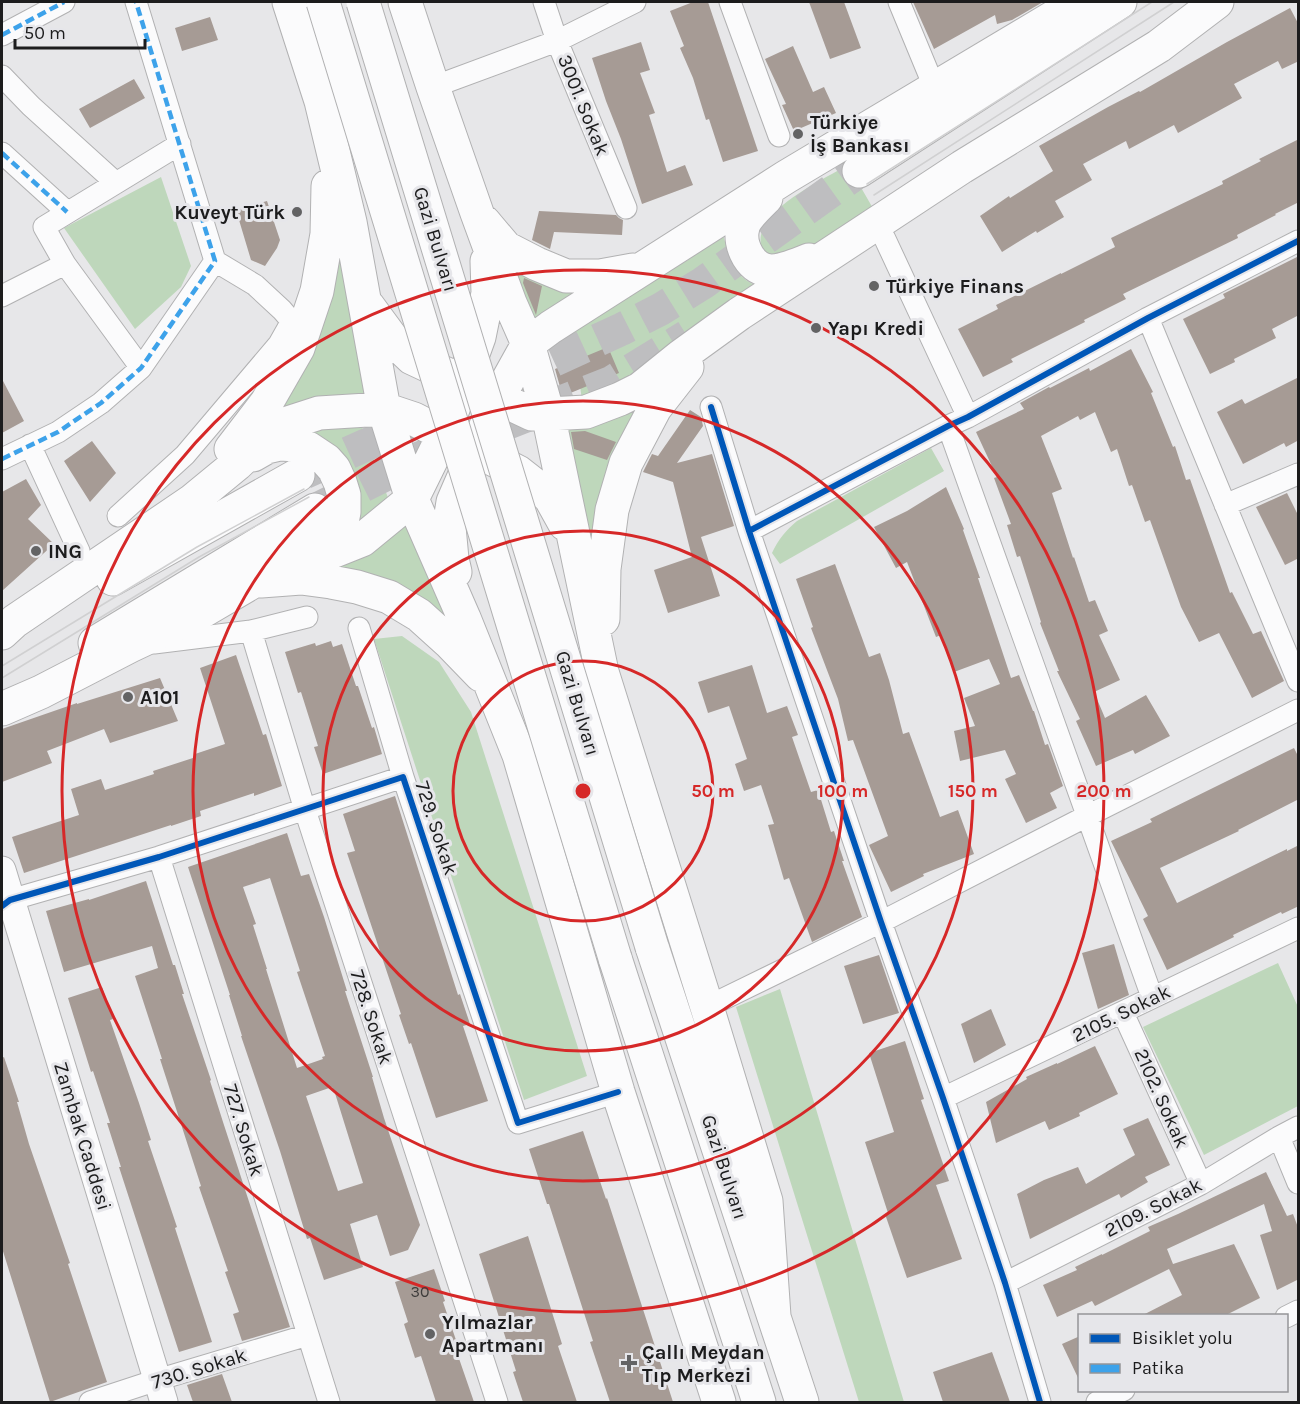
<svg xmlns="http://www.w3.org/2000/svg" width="1300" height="1404" font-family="Karla,sans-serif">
  <rect width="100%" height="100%" fill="#e7e7e9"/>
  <path fill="#bed7bb" d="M848,165l30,52 -56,33 -46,11 -15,-12c0,-4 -1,-10 0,-14 5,-29 63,-56 87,-70z
    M161,177l30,89 -10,21 -46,42 -71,-101z
    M723,235c5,16 9,35 23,45 5,4 13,6 19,9l-159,106 -24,6 -4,-31 -10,-21 2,-14 47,-35 71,-40z
    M339,238l32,155 -100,22z
    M503,257l84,27 -55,41z
    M651,399l-58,160 -26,-112 2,-19z
    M312,427h50l29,79 -30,23 -52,-92z
    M931,448l13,23 -164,93 -8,-11c6,-13 14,-23 25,-32z
    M406,521l50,111 -135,-60z
    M402,636l37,26 32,50 116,364 -63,24 -150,-461z
    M1278,963l20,44v99l-94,49 -61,-128z
    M780,989l124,413h-45l-123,-395z"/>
  <path fill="#a69b95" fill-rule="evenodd" d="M693,2h15l50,149 -35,11 -14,-43 -3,1 -13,-42 -13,-30 4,-2 -14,-35z
    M809,2h35l17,46 -31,11z
    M913,2h130l-31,18 -15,4 -2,-9 -61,34z
    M1290,8l9,17v36l-17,8 -4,-8 -44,23 8,14 -64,35 -4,-8 -45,24 -3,-8 -43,23 9,16 -37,21 9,16 -27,16 -1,-2 -34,21 -22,-36 29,-20 1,2 43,-27 -14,-25 69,-39 31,-16 1,1 87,-50z
    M210,17l8,23 -36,11 -7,-23z
    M641,42l9,28 -10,3 15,40 -6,2 18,57 18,-7 8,20 -51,19 -21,-65 -15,-38 -14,-43z
    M793,46l20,46 11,-5 12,26 -42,18 -12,-26 4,-1 -21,-45z
    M134,79l11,19 -55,30 -11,-19z
    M1299,139v63l-24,12 1,1 -39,20 1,3 -115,56 3,5 -42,21 1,2 -74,37 2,3 -30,15 -25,-48 40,-20 -2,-4 65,-32v1l54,-27 -4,-9 112,-54 -1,-3 39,-20 -2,-2z
    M267,201l13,39 -3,8 -12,18 -14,-6 -15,-50z
    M539,211l77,4 3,3 4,2 -1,15 -68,-3 -4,17 -18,-9z
    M1299,256v59l-27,14 4,9 -42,21 1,3 -25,12 -27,-55 42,-21 -2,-4z
    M524,278l18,8 -6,29 -13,-32z
    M608,347l11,26 -51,21h-6l-7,-25z
    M1131,349l22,43 -2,1 22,54 2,-1 11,34 4,-1 40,114 2,-1 21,42 8,-3 23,50 -32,17 -33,-65 -20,9 -18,-35 -31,-87 -5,2 -13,-37 -3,1 -12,-37 -6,3 -16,-40 -15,8 -2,-4 -37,20 21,53 -10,4 21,65 1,-1 15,45 6,-2 13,31 -9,4 21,45 -26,12 11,26 41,-23 24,41 -35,18 -2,-4 -37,16 -20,-45 4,-2 -23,-48h2l-19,-48 1,-1 -21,-66 -3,1 -10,-32 4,-1 -17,-46 3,-1 -21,-45 48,-23 -4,-6 29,-16 1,1 39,-20 1,3z
    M1299,377v63l-13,7 -2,-4 -41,21 -26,-52 25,-13 3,5z
    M2,379l22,42 -22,12z
    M690,410l11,7 2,9 -26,37 35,-9 22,72 -33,11 19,59 -52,17 -14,-43 38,-13 -19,-75 -30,-10 9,-18 6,2z
    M585,431l31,11 -9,18 -33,-11 -3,-17z
    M92,441l24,32 -26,29 -26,-41z
    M26,479l15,26 -13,14 26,25 -52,47v-99z
    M946,487l18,42 -1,1 17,48h-2l33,100 8,-3 14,36h1l11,34 3,-1 15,42 -13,7 7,15 -31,15 -21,-44 11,-5 -11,-24 -45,11 -6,-30 21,-5 -11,-28 36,-14 -11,-25 -35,13 -13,-37 -5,2 -29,-75 -11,6 -22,-41 33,-16z
    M1287,493l12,24v41l-14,7 -29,-58z
    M835,564l34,93 11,-4 9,27 14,54 6,-2 31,85 18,-7 16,44 -51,20 1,2 -33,16 -22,-47 19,-9 -35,-96 -5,1 -10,-42 -27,-71 2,-1 -17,-48z
    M331,641l2,6 9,-3 14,42h2l14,42 2,-1 8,27 -59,20 -9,-27 4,-1 -17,-54 -3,1 -13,-41 30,-9 1,3z
    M236,655l27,80 3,-1 16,52 -28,10v-3l-54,18 1,5 -30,10v-1l-147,48 -12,-36 67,-22 -8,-26 30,-10 4,11 49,-16 -1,-3 43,-14 -1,-3 30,-10 -25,-76z
    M752,665l15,48 20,-7 11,29 -6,2 19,55 7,-2 13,42 3,-1 10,30h-2l20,56 -50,25 -23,-64 -5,2 -16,-55 6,-1 -13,-39 -17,6 -9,-27 12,-5 -18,-53 -21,7 -10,-31z
    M160,678l18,43 -68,22 -6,-14 -57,22 5,12 -50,19v-53l75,-26v1z
    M1294,748l5,10v41l-61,31 1,1 -79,37 17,35 110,-54v2l12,-6v61l-17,8 -1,-2 -48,23 1,2 -67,33 -24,-51 5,-3 -37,-75 41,-19 -2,-3z
    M395,796l63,199 2,-1 10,30 -7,2 25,75 -52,17 -25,-75 -2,1 -10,-29 2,-1 -54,-161 8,-2 -12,-37z
    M287,833l14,43 8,-2 15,43 23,74h-2l28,86h-1l12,41 36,107 -12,25 -18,6 -13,-41 -27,9 13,43 -39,13 -14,-42 -3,1 -27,-88 -39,-115h1l-13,-41h1l-42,-128zM270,878l30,93 -3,1 28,84 -3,1 1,2 -26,9 -31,-99h1l-14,-44 3,-1 -13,-37zM332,1087l1,3h1l29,93 -25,8 -32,-95z
    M146,881l27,84h2l9,29h-2l29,86 -1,1 13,41 67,205 -48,14 -9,-27 6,-2 -14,-40 3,-1 -29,-84 2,-1 -41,-127h2l-27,-83 23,-8 -6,-22 -88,26 -18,-61 43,-12v1z
    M1114,944l15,51 -31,14 -16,-56z
    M879,955l20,58 -36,11 -19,-58z
    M102,987l11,32 -3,1 29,83 12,37 -3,1 29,86 -2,1 37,114 -33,10 -60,-185h2l-14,-44h3l-17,-52 -2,1 -23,-74z
    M991,1009l15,36 -32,18 -13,-39z
    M905,1041l19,58 -3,1 28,81 -13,4 26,74 -55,19 -22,-64 3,-1 -23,-71 29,-10 -25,-79z
    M1095,1046l23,48 -39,19 1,3 -31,14 -4,-9 -49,22 -10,-41 41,-23 -1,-2 31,-14v1z
    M4,1057l15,45h-2l12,42 41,119 -2,1 39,118 -57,20 -48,-154v-190z
    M1148,1118l22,47 -25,12 3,5 -27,16 -2,-4 -89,45 -13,-45 27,-14 34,-13 8,17 49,-29 -12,-26z
    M583,1131l23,68 1,-1 66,204h-63l-20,-60 3,-1 -44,-137h-2l-18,-55z
    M1266,1172l21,44 6,-2 6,16v49l-22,11 -17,-55 12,-4 -8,-27 -97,45 6,15 61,-20 26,54 -36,18h-83l41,-21 -13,-26 -74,37 -3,-5 -35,16 -14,-32 34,-15 -2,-3 27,-13v1l48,-24 -2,-4 30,-13z
    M528,1236l34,108 -4,2 19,56h-54l-10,-30 3,-1 -37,-117z
    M434,1269l11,32 -2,1 14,41 -3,1 20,58h-38l-15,-46 -6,2 -11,-34 4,-2 -13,-40z
    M1080,1336v46l-18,-38z
    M992,1352l18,50h-67l-10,-30z
    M222,1374l10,28h-39l-6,-17z"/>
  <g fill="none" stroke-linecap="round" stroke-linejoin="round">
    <path stroke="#bebec0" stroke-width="33" stroke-dasharray="33 16" stroke-linecap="butt" d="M509,381l113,-52 39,-20 42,-26 156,-112
      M304,473l115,-52
      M319,508l100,-50 193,-76 75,-46"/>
    <g stroke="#b1b1b2" stroke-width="23">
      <path id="minor" d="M544,2l13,39 69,167
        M730,2l49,134
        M899,2l36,87
        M2,35l62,-33
        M2,76l29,30 85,77
        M433,87l124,-46 78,-39
        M2,153l65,59
        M876,225l9,14 83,178
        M215,261l40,24 27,25 18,21
        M2,296l63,-32
        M1148,318l150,363
        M141,368l-76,-104 -21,-37 136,-83
        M711,407l38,124 132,391 62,176 62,185 35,119
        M948,426l204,571
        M30,445l49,106
        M2,459l56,-27 43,-29 40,-35 74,-107 -79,-259
        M1225,505l73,-31
        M118,516l67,-61 94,-111 13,-23
        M749,531l199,-105 20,-9 180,-99 150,-77
        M359,628l44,149
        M251,631l54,179 192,592
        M154,643l97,-12 56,-14
        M159,857l170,545
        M2,906l8,-6 149,-43 244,-80 115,346 100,-31
        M707,1007l174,-85 206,-106 211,-106
        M1123,1013l78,171
        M943,1098l355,-170
        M1279,1137l19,46
        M1005,1283l196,-99 78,-47 19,-10
        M1286,1317l12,-6
        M90,1402l67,-22 151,-45
        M1097,1402l27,-12"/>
    </g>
    <g stroke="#b1b1b2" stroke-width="29">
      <path id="tertiary" d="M2,870l162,532"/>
    </g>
    <g stroke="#b1b1b2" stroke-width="35">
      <path id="trunk" d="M289,2l32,99 29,121 34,187 28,90 52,119 55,137 99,337 101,310
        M405,2l28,85 44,126 33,90 18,41 20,70 54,258 105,335 59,194 8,115
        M859,171l261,-169
        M766,198c-6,6 -21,20 -23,29 -5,18 8,45 30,44 12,-1 24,-6 36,-11
        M484,222l22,26 31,16 29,12h34l33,-6
        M368,306l25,34 19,18 120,56h16l38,-2 34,-13 20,-10 41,-33 58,-42 223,-147 197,-121 58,-44
        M231,449l36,-47 31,-54 19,-57 10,-57 1,-48
        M317,558l45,-18 50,-41 32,-65 35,-97 9,-44 -1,-32
        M455,572l-3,-13 -3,-32 4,-25 45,-104 30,-54 23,-17 235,-150 293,-175
        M113,579l185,-104
        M261,581l40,-3 30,4 26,5 32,10 30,18 31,28 31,32
        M603,619l1,-50 8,-59 14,-47 29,-55 32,-41
        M2,633l13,-12 177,-120 45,-37 25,-24 23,-16 34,-11 65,-4 30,10 104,53 32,25 15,27
        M95,643l220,-133
        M2,709l39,-17 89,-46 68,-32 56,-33 67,-36 15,-13 6,-10 2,-10v-17l-4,-13 -6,-13 -8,-9 -18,-12 -11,-3 -17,-1 -13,3 -14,8
        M652,947l150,455
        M615,958l144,444"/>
    </g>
    <use href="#minor" stroke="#fbfbfc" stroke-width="21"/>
    <use href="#tertiary" stroke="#fbfbfc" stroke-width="27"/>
    <use href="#trunk" stroke="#fbfbfc" stroke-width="33"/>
    <path stroke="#d0d0d1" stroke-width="1.5" d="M867,184l285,-182
      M874,195l300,-193
      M2,666l195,-119 107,-58
      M2,678l197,-121 110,-60"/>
    <g stroke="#b1b1b2" stroke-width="35" stroke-linecap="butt">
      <path id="trunk-bridge" d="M323,2l292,956
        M363,2l289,945"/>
    </g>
    <use href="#trunk-bridge" stroke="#fbfbfc" stroke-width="33"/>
    <path stroke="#3da2ea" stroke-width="4.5" stroke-dasharray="9 4.5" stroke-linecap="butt" d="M2,35l62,-33
      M2,153l65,59
      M2,459l56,-27 43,-29 40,-35 74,-107 -79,-259"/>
    <g stroke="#e6e6ea" stroke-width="10">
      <path id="cycleway" d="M711,407l38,124 132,391 62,176 62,185 35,119
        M749,531l199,-105 20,-9 180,-99 150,-77
        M2,906l8,-6 149,-43 244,-80 115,346 100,-31"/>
    </g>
    <use href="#cycleway" stroke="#0057b8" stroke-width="6"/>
  </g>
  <g fill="none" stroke="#d62828" stroke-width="3">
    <circle cx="583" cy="791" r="130"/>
    <circle cx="583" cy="791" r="260"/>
    <circle cx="583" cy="791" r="390"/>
    <circle cx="583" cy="791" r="521"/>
  </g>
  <g fill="#636364" stroke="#e6e6ea" stroke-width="2">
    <circle cx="798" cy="134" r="6"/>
    <circle cx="297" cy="212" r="6"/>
    <circle cx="874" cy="286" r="6"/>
    <circle cx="816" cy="328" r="6"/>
    <circle cx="36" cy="551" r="6"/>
    <circle cx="128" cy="697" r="6"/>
    <circle cx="430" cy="1334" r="6"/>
    <path d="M626 1354h6v6h6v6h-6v6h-6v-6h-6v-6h6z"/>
  </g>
  <g text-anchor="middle" stroke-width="6" stroke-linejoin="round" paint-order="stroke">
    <g font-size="16" fill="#3e3c3b">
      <text x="420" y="1297">30</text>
    </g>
    <g font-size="20" fill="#1c1c1d" stroke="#e6e6ea">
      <text transform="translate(584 105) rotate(68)" y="7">3001. Sokak</text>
      <text transform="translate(436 239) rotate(73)" y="7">Gazi Bulvarı</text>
      <text transform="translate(578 703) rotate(73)" y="7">Gazi Bulvarı</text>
      <text transform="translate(437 828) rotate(72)" y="7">729. Sokak</text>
      <text transform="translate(1121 1013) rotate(-26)" y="7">2105. Sokak</text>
      <text transform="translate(372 1017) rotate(72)" y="7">728. Sokak</text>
      <text transform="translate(1162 1098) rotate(66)" y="7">2102. Sokak</text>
      <text transform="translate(244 1130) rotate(73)" y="7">727. Sokak</text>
      <text transform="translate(83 1136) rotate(73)" y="7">Zambak Caddesi</text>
      <text transform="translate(725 1167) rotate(72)" y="7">Gazi Bulvarı</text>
      <text transform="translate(1153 1207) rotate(-27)" y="7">2109. Sokak</text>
      <text transform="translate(199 1368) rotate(-17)" y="7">730. Sokak</text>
    </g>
    <g font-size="20" font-weight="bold" fill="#1c1c1d" stroke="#e6e6ea" text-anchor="start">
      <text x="810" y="129">Türkiye<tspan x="810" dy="23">İş Bankası</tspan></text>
      <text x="285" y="219" text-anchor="end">Kuveyt Türk</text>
      <text x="886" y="293">Türkiye Finans</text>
      <text x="828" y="335">Yapı Kredi</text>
      <text x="48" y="558">ING</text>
      <text x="140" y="704">A101</text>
      <text x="442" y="1329">Yılmazlar<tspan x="442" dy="23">Apartmanı</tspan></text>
      <text x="642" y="1359">Çallı Meydan<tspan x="642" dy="23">Tıp Merkezi</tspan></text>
    </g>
  </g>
  <circle cx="583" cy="791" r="9" fill="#d62828" stroke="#e6e6ea" stroke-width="3"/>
  <g font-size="18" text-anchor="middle" font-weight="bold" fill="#d62828" stroke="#e6e6ea" stroke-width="6" stroke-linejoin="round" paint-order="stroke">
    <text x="713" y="797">50 m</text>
    <text x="843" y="797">100 m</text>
    <text x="973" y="797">150 m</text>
    <text x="1104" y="797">200 m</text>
  </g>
  <rect width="1300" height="1404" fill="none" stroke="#1c1c1d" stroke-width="6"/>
  <rect x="1078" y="1314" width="210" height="78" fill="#e6e6ea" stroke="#959598" stroke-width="1.5"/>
  <rect x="1090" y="1334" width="30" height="9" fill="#0057b8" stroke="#959598" stroke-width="1.5"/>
  <text x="1132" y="1344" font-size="18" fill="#1c1c1d">Bisiklet yolu</text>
  <rect x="1090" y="1364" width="30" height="9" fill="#3da2ea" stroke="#959598" stroke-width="1.5"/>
  <text x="1132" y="1374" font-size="18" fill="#1c1c1d">Patika</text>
  <path d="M15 39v9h130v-9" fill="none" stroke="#1c1c1d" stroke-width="3"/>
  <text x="24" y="39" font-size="18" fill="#1c1c1d" stroke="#e6e6ea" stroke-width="4.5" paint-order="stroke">50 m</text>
</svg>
